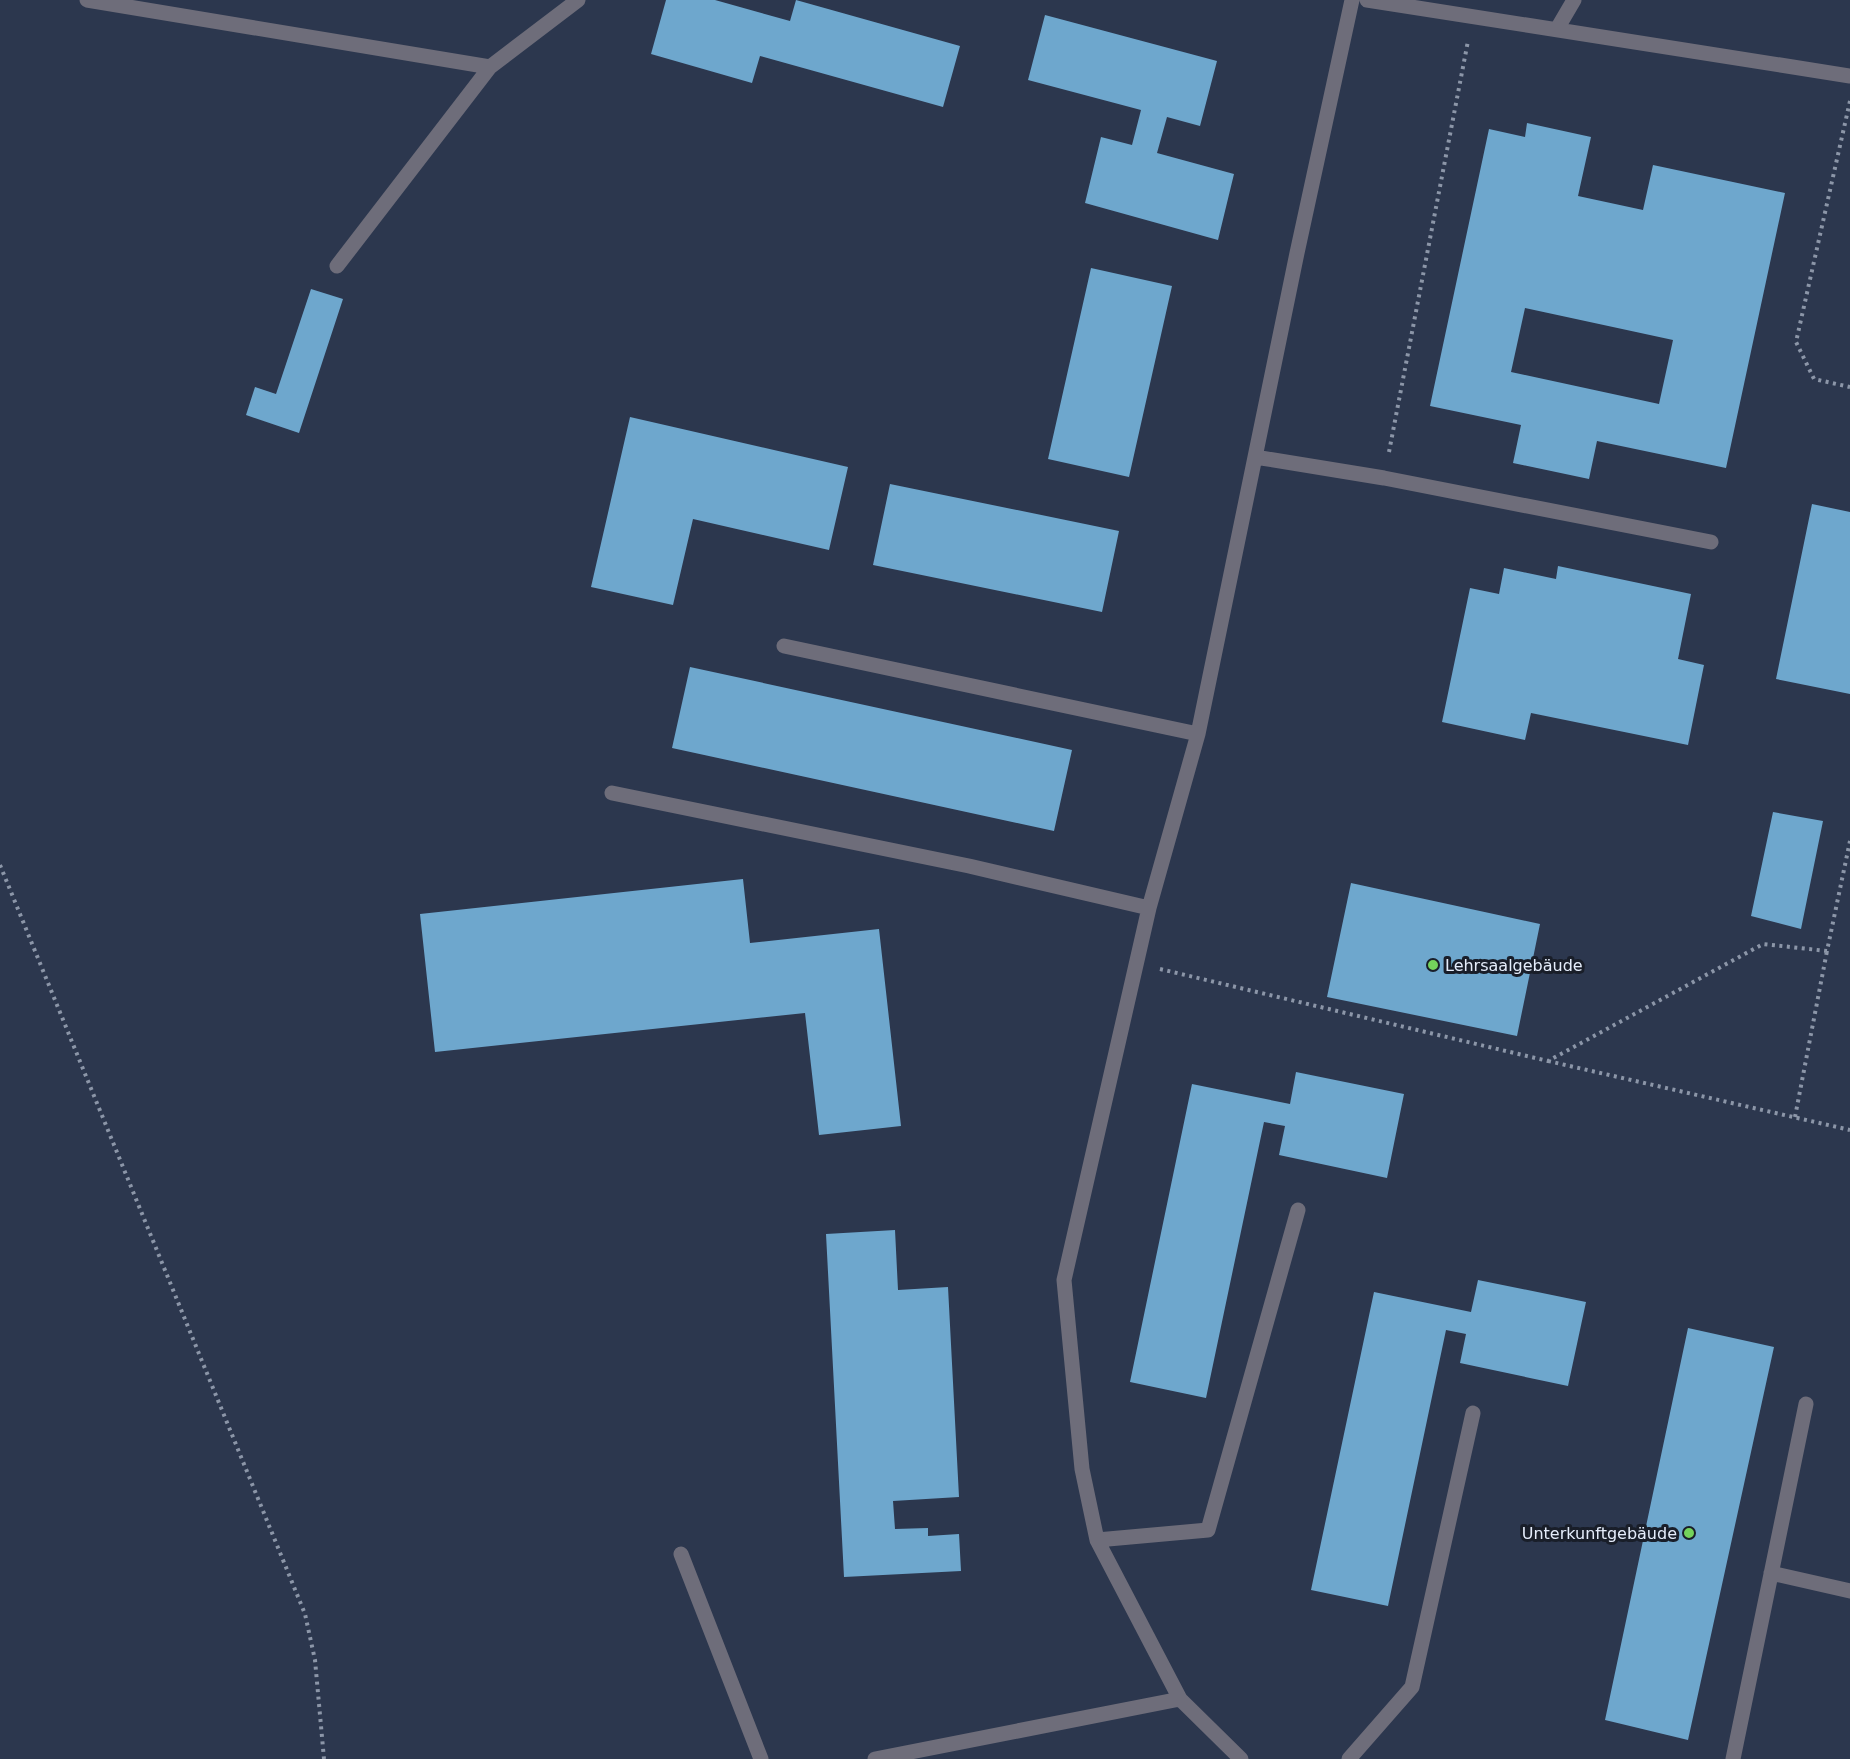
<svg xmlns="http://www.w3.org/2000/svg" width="1850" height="1759" font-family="'DejaVu Sans',sans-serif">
  <rect width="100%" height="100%" fill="#2c374e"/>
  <path fill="#6ea7cd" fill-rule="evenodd" d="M666,0h49l75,21 6,-21 164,46 -17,61 -183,-51 -8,27 -101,-29z
    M1045,15l172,46 -17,65 -33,-9 -10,36 77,21 -16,66 -133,-37 16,-66 31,8 9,-35 -113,-30z
    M1527,123l64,14 -13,59 65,14 10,-45 132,28 -59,275 -129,-27 -8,38 -76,-16 8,-38 -91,-19 59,-277 36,8zM1525,308l148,32 -14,64 -148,-32z
    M1091,268l81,18 -43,191 -81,-18z
    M311,289l32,10 -44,134 -53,-18 9,-28 21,7z
    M630,417l218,50 -19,83 -136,-31 -20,86 -82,-18z
    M890,484l229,47 -17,81 -229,-47z
    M1812,504l38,8v182l-74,-15z
    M1558,566l133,28 -13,65 26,6 -16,80 -157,-32 -6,27 -83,-18 28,-134 29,6 5,-26 52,11z
    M690,667l382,83 -18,81 -382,-83z
    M1773,812l50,9 -22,108 -50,-13z
    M743,879l7,64 129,-14 22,197 -82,9 -14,-122 -370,39 -15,-138z
    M1351,883l189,41 -23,112 -190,-39z
    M1296,1072l108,22 -17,84 -108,-23 6,-29 -21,-4 -58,276 -76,-16 62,-298 98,20z
    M895,1230l3,60 50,-3 11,210 -66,4 2,28 33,-1v8l31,-2 2,37 -117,6 -18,-343z
    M1478,1280l108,22 -18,84 -108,-23 6,-29 -20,-4 -58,276 -77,-16 63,-298 97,20z
    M1688,1328l86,19 -86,393 -83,-20z"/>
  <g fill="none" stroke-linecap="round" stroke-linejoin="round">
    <path stroke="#8c96a8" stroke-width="4" stroke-dasharray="3 4.5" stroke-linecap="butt" d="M1850,101l-54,241 18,37 36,8
      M1389,452l79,-411
      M0,865l305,749 10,46 9,99
      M1160,969l388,92 215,-117 64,7 23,-110
      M1548,1061l302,69
      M1795,1117l32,-166"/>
    <path stroke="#6e6d7a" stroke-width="15" d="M87,0l403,67
      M1367,0l483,76
      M1557,29l17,-29
      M337,266l153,-199 88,-67
      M1255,457l129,21 327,64
      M784,646l414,88
      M612,793l357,73 180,42
      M1097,1540l111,-10 90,-320
      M681,1554l80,205
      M1771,1573l79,18
      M875,1759l305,-60
      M1241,1759l-61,-60 -83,-159 -15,-71 -18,-189 85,-372 49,-174 99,-481 55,-253
      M1349,1759l63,-72 61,-274
      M1733,1759l73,-355"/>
  </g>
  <g fill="#74d25c" stroke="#191e29" stroke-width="2">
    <circle cx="1433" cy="965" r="6"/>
    <circle cx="1689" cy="1533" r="6"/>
  </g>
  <g text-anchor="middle" stroke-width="6" stroke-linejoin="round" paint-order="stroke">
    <g font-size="16" fill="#e5edfb" stroke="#191e29" text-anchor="start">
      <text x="1445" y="971">Lehrsaalgebäude</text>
      <text x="1677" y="1539" text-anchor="end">Unterkunftgebäude</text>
    </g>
  </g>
</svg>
